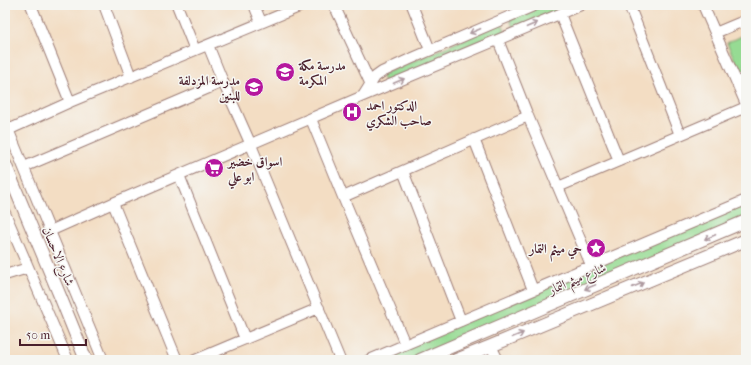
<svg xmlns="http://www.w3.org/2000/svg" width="751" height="365" font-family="'IM FELL French Canon',Amiri,serif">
  <rect width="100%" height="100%" fill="#f6f6f2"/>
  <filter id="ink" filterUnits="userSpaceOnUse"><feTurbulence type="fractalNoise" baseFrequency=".025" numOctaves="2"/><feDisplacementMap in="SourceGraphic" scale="8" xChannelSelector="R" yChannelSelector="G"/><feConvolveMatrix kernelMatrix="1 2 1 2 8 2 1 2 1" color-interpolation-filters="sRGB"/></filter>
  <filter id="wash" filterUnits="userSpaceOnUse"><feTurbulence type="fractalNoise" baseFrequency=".012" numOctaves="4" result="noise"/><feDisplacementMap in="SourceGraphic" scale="16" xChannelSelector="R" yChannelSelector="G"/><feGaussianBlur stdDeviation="0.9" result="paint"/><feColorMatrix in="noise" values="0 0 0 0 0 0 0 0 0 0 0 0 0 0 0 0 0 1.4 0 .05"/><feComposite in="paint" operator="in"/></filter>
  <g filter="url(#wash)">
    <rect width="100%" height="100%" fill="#f3ddc3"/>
    <path fill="#96db93" stroke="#707d5f" d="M542,5h33l-61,25 -4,-11z
      M502,23l4,10 -120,52 -5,-10z
      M746,34v51l-19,-42z
      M746,202v16l-333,142h-37z"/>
  </g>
  <g filter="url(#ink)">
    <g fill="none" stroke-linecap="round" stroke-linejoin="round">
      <g stroke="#9e7e77" stroke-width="12">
        <path id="minor" d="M31,5l39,97
          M104,5l27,72
          M177,5l18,45
          M254,5l7,17
          M334,5l38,82
          M412,5l18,45
          M629,5l51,130
          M703,5l43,99
          M560,14l59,147
          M715,33l31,-13
          M498,40l30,76 63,149
          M208,45l15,37 28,63 89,215
          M363,96l5,-8 7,-11 7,-5 26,-12 128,-55
          M311,119l32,78 185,-81
          M5,122l98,238
          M8,130l62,-28 234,-97
          M474,139l59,151
          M24,167l199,-85
          M403,171l58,150
          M179,175l66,164
          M558,187l188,-80
          M343,197l62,147
          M113,203l64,157
          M5,213l63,147
          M50,231l63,-28 250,-107 218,-91
          M5,275l23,-7
          M491,346l7,14
          M195,360l124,-52
          M369,360l377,-160"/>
      </g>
      <g stroke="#9e7e77" stroke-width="14">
        <path id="tertiary" d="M5,164l55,132 26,64
          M420,360l326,-139
          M456,360l35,-14 255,-106"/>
      </g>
      <use href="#minor" stroke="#fff" stroke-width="10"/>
      <use href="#tertiary" stroke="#fff" stroke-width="12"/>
    </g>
    <defs><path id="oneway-shaft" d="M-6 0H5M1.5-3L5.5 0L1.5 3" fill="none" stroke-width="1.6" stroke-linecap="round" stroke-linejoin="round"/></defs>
    <g stroke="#ae9aa0">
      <use href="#oneway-shaft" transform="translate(532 25) rotate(-23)"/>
      <use href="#oneway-shaft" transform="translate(475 31) rotate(157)"/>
      <use href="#oneway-shaft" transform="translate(399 81) rotate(-23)"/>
      <use href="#oneway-shaft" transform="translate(710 237) rotate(157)"/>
      <use href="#oneway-shaft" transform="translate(638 285) rotate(-23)"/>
      <use href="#oneway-shaft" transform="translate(590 287) rotate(157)"/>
      <use href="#oneway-shaft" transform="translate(518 335) rotate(-23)"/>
    </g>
  </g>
  <defs>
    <g id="school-disc" transform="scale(1)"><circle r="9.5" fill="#b5179e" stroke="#f6f6f2"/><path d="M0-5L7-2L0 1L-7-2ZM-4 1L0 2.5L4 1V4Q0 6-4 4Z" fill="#fff"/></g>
    <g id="hospital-disc" transform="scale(1)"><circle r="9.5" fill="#b5179e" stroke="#f6f6f2"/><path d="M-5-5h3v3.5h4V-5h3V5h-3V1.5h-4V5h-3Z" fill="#fff"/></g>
    <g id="supermarket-disc" transform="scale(1)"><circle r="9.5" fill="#b5179e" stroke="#f6f6f2"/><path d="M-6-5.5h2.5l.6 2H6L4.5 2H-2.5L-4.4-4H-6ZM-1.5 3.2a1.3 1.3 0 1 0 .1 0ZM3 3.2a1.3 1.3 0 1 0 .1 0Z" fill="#fff"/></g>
    <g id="sight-disc" transform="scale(1)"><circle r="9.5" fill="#b5179e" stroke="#f6f6f2"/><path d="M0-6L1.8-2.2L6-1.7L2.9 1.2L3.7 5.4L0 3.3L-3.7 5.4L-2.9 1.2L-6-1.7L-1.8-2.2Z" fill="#fff"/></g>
  </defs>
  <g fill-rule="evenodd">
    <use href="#school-disc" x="285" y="72"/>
    <use href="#school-disc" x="254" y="87"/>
    <use href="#hospital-disc" x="352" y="112"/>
    <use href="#supermarket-disc" x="214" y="168"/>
    <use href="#sight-disc" x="596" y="248"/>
  </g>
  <g text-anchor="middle" stroke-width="3" stroke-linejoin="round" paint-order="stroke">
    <g font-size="13" font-weight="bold" fill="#4a1f2b" stroke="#f6f6f2" text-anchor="start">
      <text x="299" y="70">مدرسة مكة<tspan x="299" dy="15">المكرمة</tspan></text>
      <text x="240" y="85" text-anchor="end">مدرسة المزدلفة<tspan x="240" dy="15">للبنين</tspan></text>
      <text x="366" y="110">الدكتور احمد<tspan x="366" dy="15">صاحب الشكري</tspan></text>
      <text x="228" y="166">اسواق خضير<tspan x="228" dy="15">ابو علي</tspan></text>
      <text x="582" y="253" text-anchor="end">حي ميثم التمار</text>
    </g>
    <g font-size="13" fill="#4a1f2b" stroke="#f6f6f2">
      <text transform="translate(59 256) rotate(67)" y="5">شارع الاحسان</text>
      <text transform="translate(577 278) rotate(-23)" y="5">شارع ميثم التمار</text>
    </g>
  </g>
  <rect width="751" height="365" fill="none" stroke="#f6f6f2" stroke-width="20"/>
  <path d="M20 339v6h66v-6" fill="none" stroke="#4a1f2b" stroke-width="2"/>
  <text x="26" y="339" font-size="12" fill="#4a1f2b" stroke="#f6f6f2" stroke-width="3" paint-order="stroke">50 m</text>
</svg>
